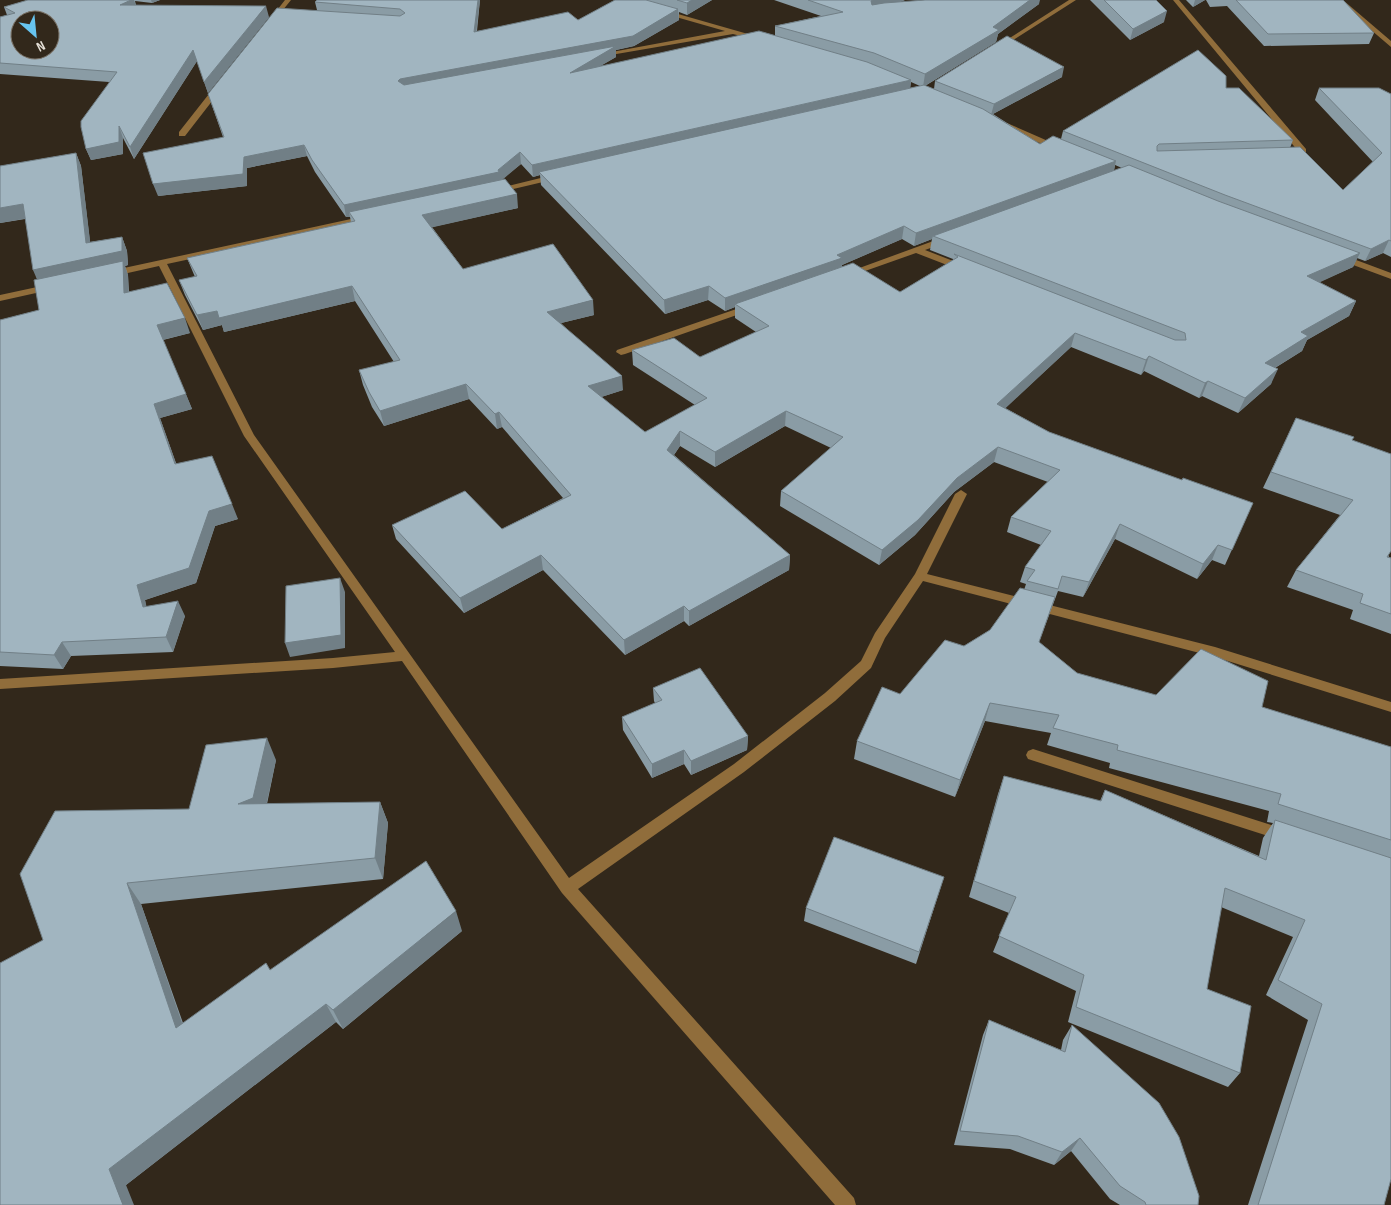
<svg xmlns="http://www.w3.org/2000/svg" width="1391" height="1205" font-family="'Sofia Sans Condensed',sans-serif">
  <rect width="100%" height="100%" fill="#32281b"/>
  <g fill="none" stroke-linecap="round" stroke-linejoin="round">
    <path fill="#906d3b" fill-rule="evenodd" d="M285,0h6l-17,21h-4v-2z
      M1069,0h7l-77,49 -5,-1z
      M1173,0h6l127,149v4l-5,4 -12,1v-4l9,-3z
      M1336,0h7l48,41v6z
      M664,10l98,28 1,1 -3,2 -27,-7 -134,23 -2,-1 4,-2 124,-23 -63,-18v-2z
      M216,85l7,2 -38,49h-6v-4z
      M1001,123h6l57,25 -7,2 -56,-23z
      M557,174l4,2 -1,2 -64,15 -4,-3z
      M351,219l3,1v4l-187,40 87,171 315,443 165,-114 91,-71 36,-32 14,-28 40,-59 40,-80 6,-4 6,4 -40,80 288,73 176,55v10l-176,-55 -292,-76 -38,57 -14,30 -36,33 -91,71 -166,117 276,309 2,7h-21l-273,-312 -160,-232 -69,7 -333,21v-10l333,-21 62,-6 -151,-216 -85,-170 -49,11 -5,-3 5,-3z
      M947,236l3,1v4l-25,9 41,16v4h-6l-44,-17 -65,23 -3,1 -5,-3z
      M1340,254l51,19v6l-54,-20 -2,-2z
      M51,284l3,1v4l-54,12v-6z
      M751,304l5,3 -2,2 -129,45 -4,1 -5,-3 1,-2z
      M1033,749l251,80 5,1 2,5 -2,5 -5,1 -256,-82 -2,-4 2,-4z"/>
  </g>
  <path fill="#8a9ca5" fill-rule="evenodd" d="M28,0h132l-8,3 -17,-2 1,4 133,12 -61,76 -11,-32 -63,98 -11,-21v16l-32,6 -5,-11 23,-67 -109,-8v-57l7,-2 -3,-8z
    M317,0h163l-3,31 101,-11 37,-20h97l-25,15 -8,-3v8l-45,26 -18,4v7l-16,9 175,-30v-10l46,-10 -47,-16h131l-5,2 139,2 -41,30 -2,8 -71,44 9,3 1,-8 127,-4 -69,37 47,30 21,-5 2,-8 163,-43 67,52 -3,8 53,42 30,-28 -58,-62 4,-12 72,6v163l-8,-4 -18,8 -8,-3 -4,9 -34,15 37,19 -7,15 -42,24 -5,11 -27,17 -4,16 -33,29 -36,-17 -3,2 -55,-27 -3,4 -70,-28 -66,61 44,24 133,48 71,23 -28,62 -13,-5 -15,19 -82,-40 -32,58 -25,-6 -19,51 38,31 79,22 106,12 129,40v432l-7,26h-136l60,-185 -42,-25 27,-58 -72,-30 -14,82 33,84 -12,14 -160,-65 8,-31 -83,-39 16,-39 -40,-16 29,-103 6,-18 96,25 5,-11 154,66 4,-18 10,-15 -6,-1 2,-11 -160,-43 1,-5 -63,-18 4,-12 -66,-12 -30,76 -101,-38 3,-18 43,-47 64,-48 26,-16 34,-40 2,-6 -6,-2 5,-15 16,-22 -34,-13 4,-15 37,-35 -54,-20 -40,30 -39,43 -36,30 -99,-59 1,-15 50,-43 -46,-22 -70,41 -35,-21 -6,9 116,100 -1,15 -100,56 -5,-5 -59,34 -82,-85 -79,43 -68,-74 -4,-14 110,4 61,-31 -61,-71 -5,2 -28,-30 -85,27 -12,-19 -9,-22 -4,-15 35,-8 -39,-61 -131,31 -2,-7 -19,5 -18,-35 -6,-15 16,-3 -8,-19 164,-36 -1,-5h-4l-31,-45 -8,-16 -60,12v18l-89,10 65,-59 -15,-43 109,-84 -2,-8zM911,82l9,4 -10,2zM521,164l12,13 7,-2 1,10 124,129 43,-14 17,11 10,-4v11l21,14 -56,25 -68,-7 1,15 62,40 -50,27 -44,-35 22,-7 -62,-67 33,-8 -131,-46 -31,-42 86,-19 -16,-29zM1115,165l7,3 -8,3zM902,239l12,7 18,-7 -2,11 23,9v1l-53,32 -58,-25v-2z
    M1090,0h66l8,22 -34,18z
    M1186,0h19l-12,7z
    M1206,0h137l31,33 -5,11 -105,2 -37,-40 -17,1z
    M76,153l5,13 9,76 32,-5 5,14 1,14 -3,1 3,9 1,17 61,41 -27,7 29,69 -32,9 16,45 62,56 -23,7 -19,57 -51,17 1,6 39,10 -12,36 -102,4 -8,13 -63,-3v-346l39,-10 -2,-31 -12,-60 -25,4v-57z
    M1296,418l56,22 37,117 2,1v76l-41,-15 3,-9 -66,-23 9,-17 44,-55 -77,-27z
    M653,688l95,48 -1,14 -56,25 -7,-11 -32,14 -29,-48 -1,-13 33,-14 -1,-2z
    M276,760l-9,44 113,-2 8,21 -5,56 -242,25 42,119 87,-53 192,-39 -119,98 -7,-7 -210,163 -126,20 43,-265 146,-131z
    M944,877l-28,87 -112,-43 2,-13z
    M989,1020l72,30 2,-10 9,-15 126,180h-78l-10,-6 -39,-48 -17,14 -44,-16 -56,-4 29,-110z"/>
  <path fill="#717f86" d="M131,0h3l3,9 -17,-4z
    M151,0h9l-8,3z
    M478,0h2l-5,42 -1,-10z
    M692,0h20l-25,15v-12z
    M873,0h32l-35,12 1,-11z
    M1030,0h10l-1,4 -41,30 -2,8 -73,45 2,-13z
    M1195,0h10l-12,7z
    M266,6l3,11 -61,76 -4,-11z
    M678,9l1,11 -45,26 -18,4v7l-46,27 -168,6 -4,-9 2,-2z
    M1167,11l-3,11 -34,18 3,-11z
    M193,50l4,11 -63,98 -4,-12z
    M1064,67l-2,10 -71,38 3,-11z
    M911,80l-1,11 -371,81 1,3 -7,2 -1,-12z
    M119,126l4,12v16l-32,6 -5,-11z
    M304,145l3,11 -60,12v18l-89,10 -5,-12 91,-27z
    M520,152l1,12 -20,17 -152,31 1,5h-4l-2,-12 154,-35z
    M76,153l5,13 11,91 -6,-14z
    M1116,161l-3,13 -180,62 -1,3 -18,7 2,-13z
    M517,194l1,14 -93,21 -3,-14z
    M23,204l6,14 -29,5v-15z
    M904,226l-2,13 -60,26 -1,6 -106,33v3l-10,4v-13l112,-43z
    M122,237l5,14 1,14 -3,1 3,9 1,33 -5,-15 -85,-9 -6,-14z
    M1389,240l-6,13 -18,8 6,-12z
    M1360,253l-7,14 -52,24 6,-15z
    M352,286l3,15 -131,31 -2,-7 -19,5 -6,-15 20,-4z
    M709,286l-1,14 -43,14 -1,-14z
    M593,300l1,15 -45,11 -2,-14z
    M1356,301l-7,15 -42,24 -5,11 -44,27 7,-15 36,-31z
    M185,318l5,15 -28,7 -5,-15z
    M1075,333l-4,14 -77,72 3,-15z
    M1149,356l-5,15 -3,4 5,-15z
    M1278,369l-7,15 -33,29 7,-15z
    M622,376l1,14 -34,11 -1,-15z
    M1208,381l-6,15 -3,2 6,-15z
    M466,384l3,15 -85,27 -4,-15z
    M186,394l6,15 -32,9 21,60 -6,-14 -21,-60z
    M786,411l-1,15 -70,41v-15z
    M499,412l3,15 -5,2 -2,-15z
    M680,431v15l-13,19v-15z
    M998,447l-4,15 -40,30 -39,43 -36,30 3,-15 75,-72z
    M232,504l6,15 -23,7 -19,57 -51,17 5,21 -7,-14 -6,-22 72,-74z
    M1120,524l-5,15 -32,58 6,-15z
    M1218,545l-6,15 -15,19 6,-15z
    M541,555l2,15 -79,43 -4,-15z
    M790,555l-1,15 -100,56v-15z
    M340,578l5,14v56l-55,9 -5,-14z
    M178,601l7,15 -12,36 -7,-15z
    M684,606v15l-59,34 -1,-15z
    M62,642l9,14 -8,13 -9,-14z
    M990,703l-5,18 -30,76 5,-17z
    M748,736l-1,14 -56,25v-14z
    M267,738l9,22 -13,60 -25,-16z
    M684,750v14l-32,14v-14z
    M380,802l8,21 -5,56 -8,-21z
    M127,883l14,21 49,142 -14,-18z
    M456,911l6,20 -119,98 -10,-19z
    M326,1004l10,18 -210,163 8,20h-11l-14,-36z
    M1080,1138l-9,13 -17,14 8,-13z"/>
  <path fill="#a1b5c0" stroke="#717f86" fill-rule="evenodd" d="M28,0h103l-11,5 146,1 -62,76 -11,-32 -63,97 -11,-21v16l-33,7 -5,-22v-6l36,-49 -117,-9v-46l15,-4 -11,-6zM20,20h30v30h-30z
    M317,0h161l-4,32 94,-20 10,8 37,-20h31l32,9 -45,27 -233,43 -2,2 6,4 212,-39 -46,27 189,-42 108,31 44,18 -379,85 -12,-13 -22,18 1,2 -155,33 -32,-45 -8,-15 -60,12 -1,17 -90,10 -10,-31 81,-16 -16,-43 69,-86 123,8 5,-3 -5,-4 -85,-7z
    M677,0h15l-5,3z
    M808,0h65l-2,1 1,4 12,-2 41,-3h105l-37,27 6,3 -74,44 -51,-21 -99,-27 68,-14z
    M1104,0h52l11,11 -34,18z
    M1236,0h107l31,33 -106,1z
    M1007,36l57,31 -70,37 -59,-23z
    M1198,50l28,26v12h13l54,52 -134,4 -2,2v5l143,-4 43,43 39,-37 -63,-65h60l12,6v147l-2,-1 -18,9 -146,-54 -162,-64z
    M924,85l59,24 57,35 13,-8 63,25 -200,72 -12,-7 -67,29 5,3 -117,40 -16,-12 -45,14 -125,-128z
    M76,153l10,90 36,-6v14l-89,19 -10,-66 -23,4v-42z
    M1129,165l89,36 142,52 -53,23 49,25 -55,31 7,4 -43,27 13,6 -33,29 -37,-17 -3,2 -56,-27 -3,4 -71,-27 -78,71 52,28 133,48 1,-2 70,25 -21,47 -14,-5 -15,19 -83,-40 -31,58 -27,-6 -4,13 -31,-8 8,-11 -10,-3 26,-36 -40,-14 49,-47 -62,-23 -41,31 -39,42 -36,30 -101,-59 62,-54 -57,-26 -71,41 -35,-21 -13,19 123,105 -101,56 -5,-5 -60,34 -83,-85 -81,43 -68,-73 73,-34 37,38 69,-34 -72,-83 -4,2 -29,-30 -86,27 -11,-19 -10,-22 41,-10 -48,-74 -133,32 -2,-7 -20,4 -18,-35 18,-4 -10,-18 168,-37 -6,-9 156,-33 12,15 -95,21 41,54 90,-25 40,56 -46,12 75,64 -34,10 57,46 62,-34 -75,-48 42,-12 26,19 69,-31 -34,-22 118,-41 47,29 58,-35 -4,-3 221,86h11l-1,-7 -252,-97z
    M123,261l1,32 43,-10 18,35 -28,7 29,69 -32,10 21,60 37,-8 20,48 -23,7 -20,57 -52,17 6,22 35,-6 -12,36 -104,5 -8,13 -54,-3v-332l39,-10 -5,-30z
    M1296,418l58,19 -2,3 39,14v97l-4,6 4,1v56l-31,-11 3,-9 -67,-24 57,-70 -82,-28z
    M340,578l1,57 -56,8 1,-57z
    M1020,588l35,9 -16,45 38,31 79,22 45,-46 67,32 -6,26 129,40v93l-113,-36 3,-10 -164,-44 1,-5 -65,-17 6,-13 -69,-12 -30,77 -103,-39 25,-54 18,7 45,-54 19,6 26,-16z
    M700,668l48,68 -57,25 -7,-11 -32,14 -30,-47 40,-17 -9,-12z
    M267,738l-14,60 -15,6 142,-2 -5,56 -248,25 49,145 90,-65 4,7 156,-109 30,50 -123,99 -7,-6 -217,165 14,36h-123v-242l43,-23 -23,-66 35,-63 134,-2 17,-64z
    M1004,776l97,25 4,-11 161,70 9,-40 116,38v321l-7,26h-126l64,-201 -44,-24 27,-60 -80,-32 -18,101 44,17 -11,67 -164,-66 8,-32 -85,-39 17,-39 -42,-16z
    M834,837l110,40 -25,75 -113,-44z
    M989,1020l76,32 7,-27 87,78 20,34 20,59 -1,9h-52l-1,-3 -25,-16 -40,-48 -18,14 -44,-16 -58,-5z"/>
  <g transform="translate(35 35) rotate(153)"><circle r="24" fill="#32281b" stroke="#7a7267"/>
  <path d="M0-4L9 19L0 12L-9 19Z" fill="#67c4ef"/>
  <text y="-8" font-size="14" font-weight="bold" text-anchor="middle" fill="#e7e1d8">N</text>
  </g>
</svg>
